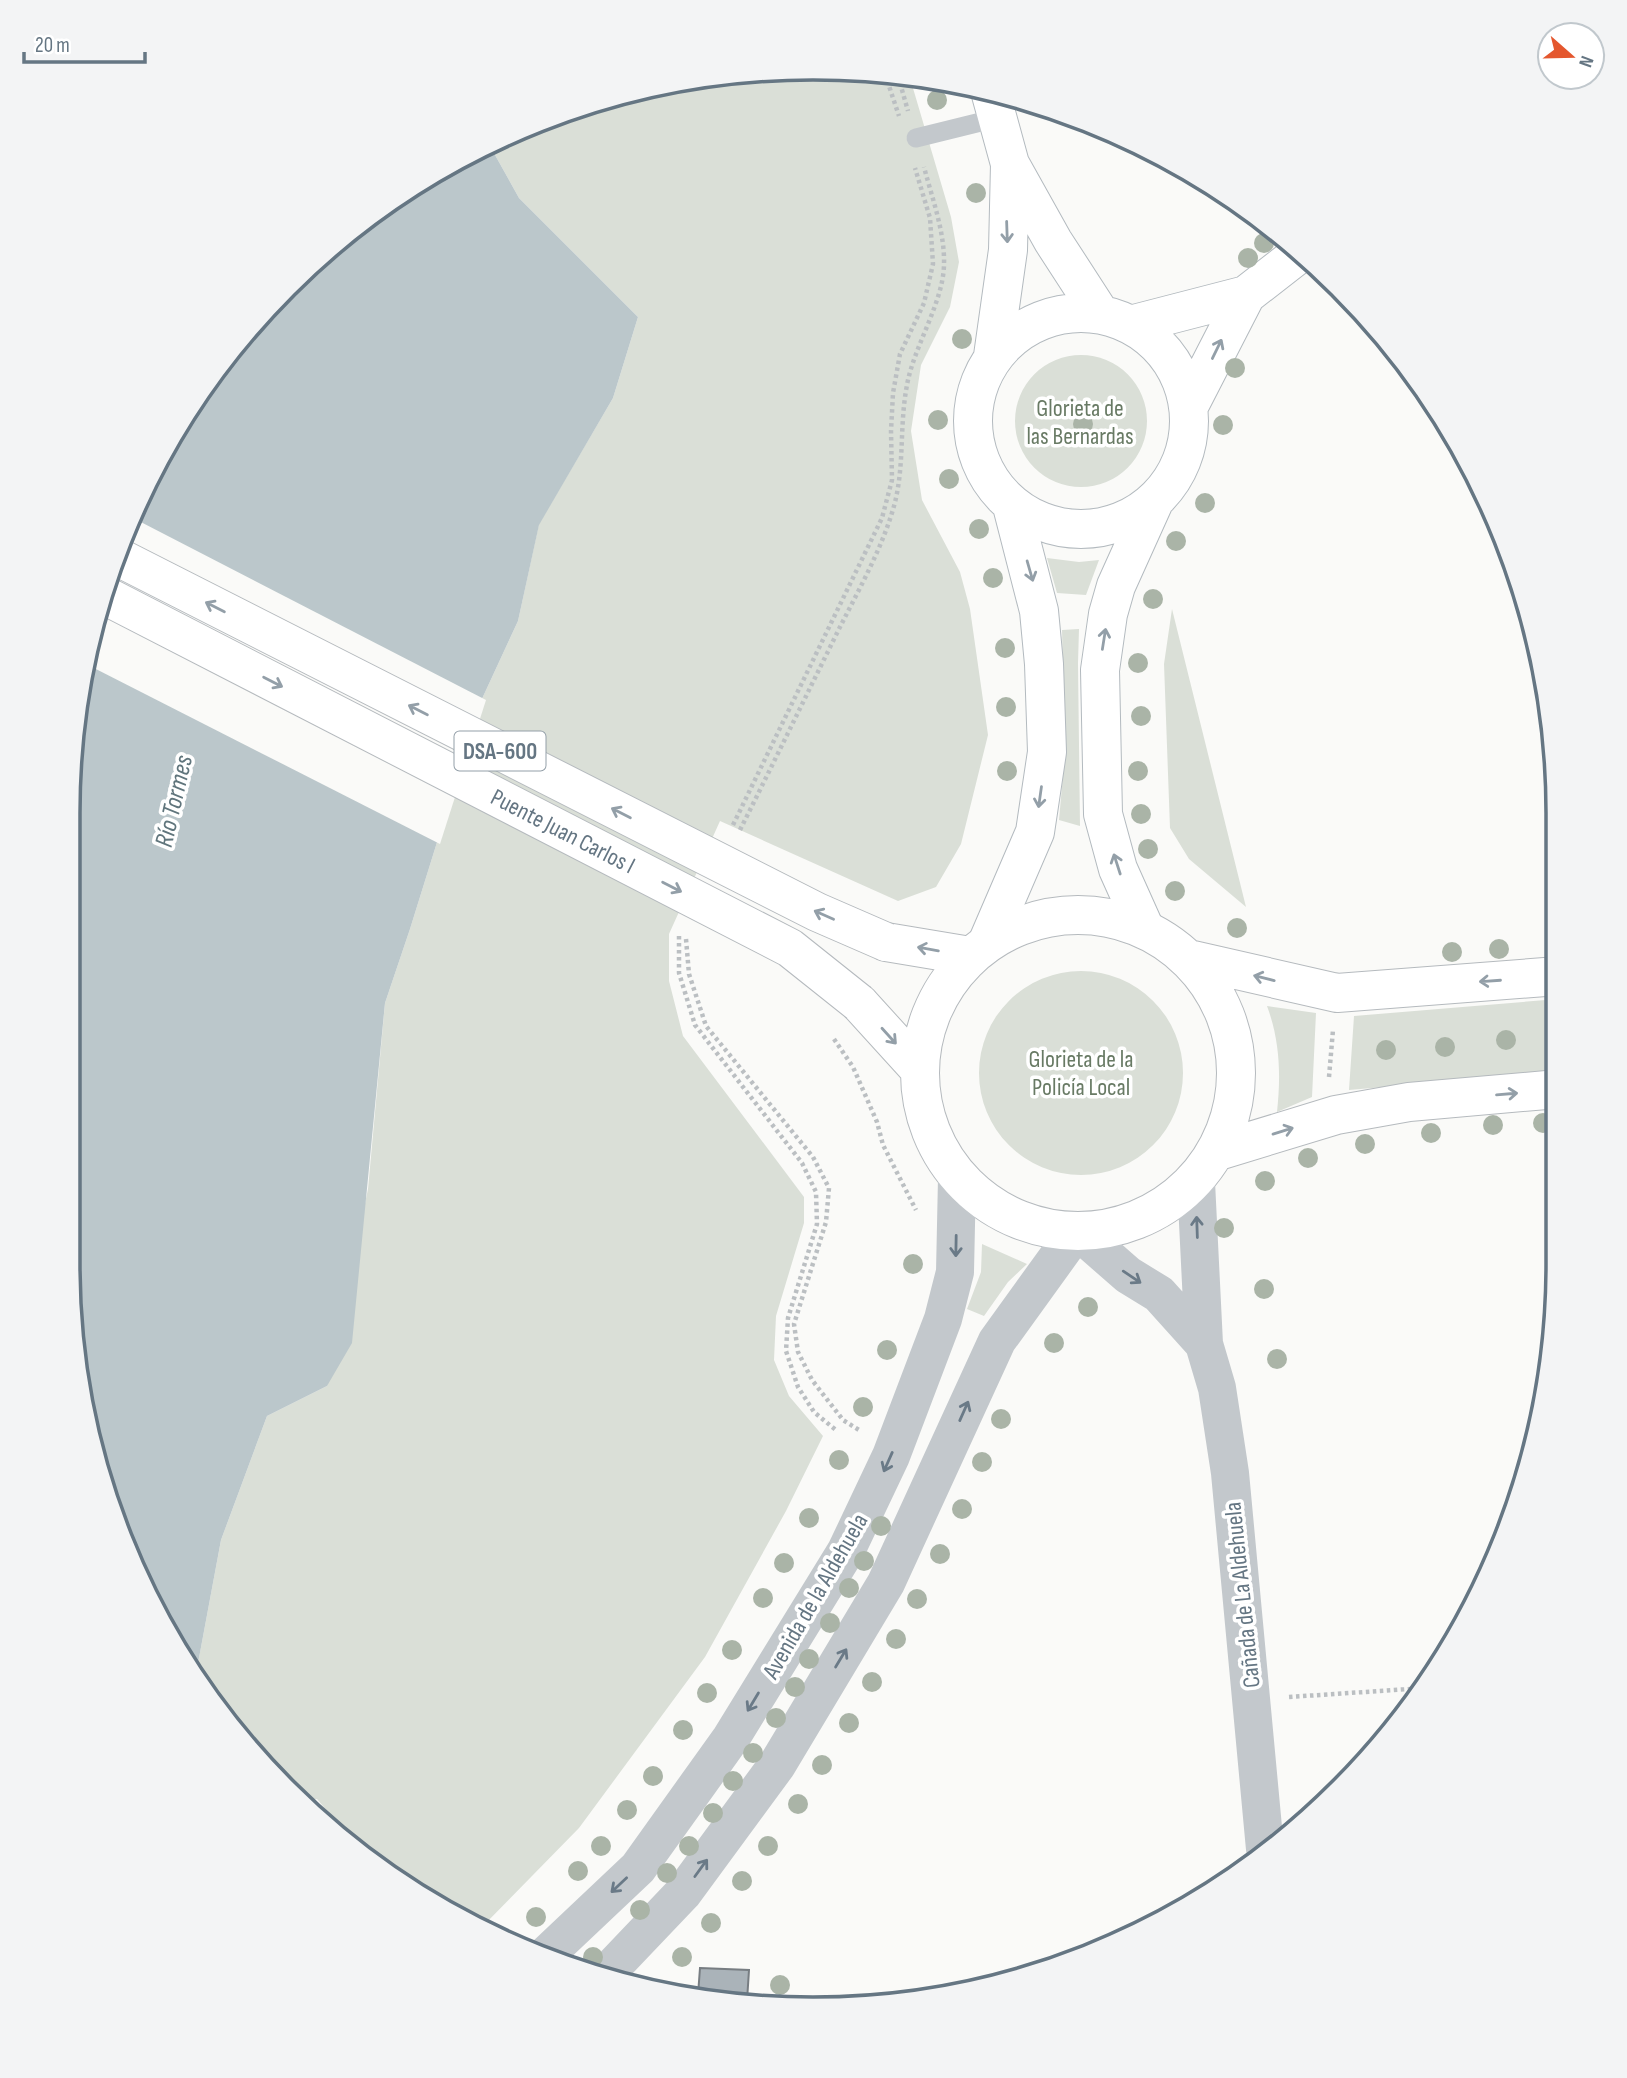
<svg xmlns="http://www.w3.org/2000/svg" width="1627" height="2078" font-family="'Sofia Sans Condensed',sans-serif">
  <rect width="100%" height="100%" fill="#fafaf8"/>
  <path fill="#dadfd7" d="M862,70l48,8 41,139 8,45 -9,45 -29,58 -10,66 11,69 38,72 10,37 18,126 -27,109 -25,43 -38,14 -178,-80 -51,113v47l14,55 121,161v26l-28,93 -2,44 15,36 34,40 -37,75 -81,146 -126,171 -97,99 -41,-17 -86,-66 -38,-45 -18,2 -12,-9 -91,-118 25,-134 46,-124 60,-30 41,-197 17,-186 25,-74 71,-228 37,-80 21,-97 74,-126 25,-81 -119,-119 -29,-52 84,-38 142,-33z
    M1015 421a66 66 0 1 1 132 0a66 66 0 1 1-132 0Z
    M1047,558l32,4 20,-2 -13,35 -29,-2z
    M1172,609l74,298 -57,-48 -19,-31 -6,-164z
    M1079,629l-1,34 2,163 -21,-6 6,-67 -3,-123z
    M979 1073a102 102 0 1 1 204 0a102 102 0 1 1-204 0Z
    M1558,999v73l-209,18 5,-74z
    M1267,1006l49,7 -4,84 -35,15c4,-37 3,-71 -10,-106z
    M982,1244l45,20 -19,18 -24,34 -17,-7 14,-37z"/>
  <path fill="#bbc7cb" d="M490,146l29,52 119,119 -25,81 -74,127 -21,96 -37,80 -71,228 -25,74 -33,340 -25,43 -60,30 -46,124 -25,134 -28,-37 -74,-179 -26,-194 2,-499 38,-191 60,-133 54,-81 100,-107 119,-85z"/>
  <path fill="#fafaf8" d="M133,518l353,182 -46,144 -350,-178 18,-92z"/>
  <path fill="#aab3b9" stroke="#777d82" stroke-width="2" d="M700,1968l49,2 -2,31 -49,-6z"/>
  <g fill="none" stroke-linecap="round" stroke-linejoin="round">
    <g stroke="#b3babf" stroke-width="40">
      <path id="secondary" d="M990,91l20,73 43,77 46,71
        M973 421a108 108 0 1 1 216 0a108 108 0 1 1-216 0Z
        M1134,324l112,-29
        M993,356l15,-106 2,-86
        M1190,404l56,-109 54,-42
        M1144,927l-26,-58 -15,-55 -3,-144 8,-56 8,-28 37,-82
        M988,941l47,-109 12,-80 -3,-88 -5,-53 -27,-105"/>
    </g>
    <g stroke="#b5babe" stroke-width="40">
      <path id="primary" d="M920 1073a158 158 0 1 1 316 0a158 158 0 1 1-316 0Z
        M886,942l84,14
        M1193,960l144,33 221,-17
        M859,1003l60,66
        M1218,1151l118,-36 73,-13 149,-13"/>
    </g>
    <path stroke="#bbbfc2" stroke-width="4.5" stroke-dasharray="3.5 3.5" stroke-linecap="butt" d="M885,74l14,42
      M898,76l10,35
      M733,825l149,-307 10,-38 -1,-49 2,-38 7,-39 24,-51 9,-39 -3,-46 -15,-50
      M740,830c33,-66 65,-132 98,-199 20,-40 44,-82 56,-125 11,-40 5,-80 13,-121 7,-39 36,-82 37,-120 1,-33 -12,-67 -20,-98
      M679,936v37l16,52 107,138 14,29 1,32 -29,94 -2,33 12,36 16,25 23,19
      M686,939l3,35 17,52 107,131 16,31 -3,34 -32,102 4,28 14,28 31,40 16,10
      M834,1039l19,28 24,55 6,23 33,65
      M1329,1077l4,-47
      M1289,1697l136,-9"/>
    <path stroke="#c3c8cc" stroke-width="19" d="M916,138l81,-20"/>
    <path stroke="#c3c8cc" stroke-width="38" d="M1196,1182l8,162 13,44 13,85 35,376
      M1080,1233l48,42 31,19 45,50
      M547,1954l91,-86 93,-130 115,-187 45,-95 52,-137 12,-47 2,-94
      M603,1977l80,-84 94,-128 109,-182 111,-242 78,-108"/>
    <use href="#secondary" stroke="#fff" stroke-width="38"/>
    <use href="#primary" stroke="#fff" stroke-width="38"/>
    <g stroke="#b5babe" stroke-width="40" stroke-linecap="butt">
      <path id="primary-bridge" d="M116,556l701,356 69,30
        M104,595l686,353 69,55"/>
    </g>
    <use href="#primary-bridge" stroke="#fff" stroke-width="38"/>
  </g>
  <g fill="#aab4a7">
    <circle cx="937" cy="100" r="10"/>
    <circle cx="976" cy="193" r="10"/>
    <circle cx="1264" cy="243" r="10"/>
    <circle cx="1248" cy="258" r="10"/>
    <circle cx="962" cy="339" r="10"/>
    <circle cx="1235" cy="368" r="10"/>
    <circle cx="938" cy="420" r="10"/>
    <circle cx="1083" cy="424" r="10"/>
    <circle cx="1223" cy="425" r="10"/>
    <circle cx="949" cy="479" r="10"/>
    <circle cx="1205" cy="503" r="10"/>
    <circle cx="979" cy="529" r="10"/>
    <circle cx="1176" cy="541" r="10"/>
    <circle cx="993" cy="578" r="10"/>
    <circle cx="1153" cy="599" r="10"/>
    <circle cx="1005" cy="648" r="10"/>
    <circle cx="1138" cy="663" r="10"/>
    <circle cx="1006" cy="707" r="10"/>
    <circle cx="1141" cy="716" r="10"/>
    <circle cx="1007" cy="771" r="10"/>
    <circle cx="1138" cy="771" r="10"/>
    <circle cx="1141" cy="814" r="10"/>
    <circle cx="1148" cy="849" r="10"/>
    <circle cx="1175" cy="891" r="10"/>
    <circle cx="1237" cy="928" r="10"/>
    <circle cx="1499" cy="949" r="10"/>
    <circle cx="1452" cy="952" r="10"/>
    <circle cx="1506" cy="1040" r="10"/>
    <circle cx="1445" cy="1047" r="10"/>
    <circle cx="1386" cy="1050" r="10"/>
    <circle cx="1543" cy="1123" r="10"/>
    <circle cx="1493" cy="1125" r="10"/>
    <circle cx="1431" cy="1133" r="10"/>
    <circle cx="1365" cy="1144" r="10"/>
    <circle cx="1308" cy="1158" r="10"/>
    <circle cx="1265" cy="1181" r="10"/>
    <circle cx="1224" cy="1228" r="10"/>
    <circle cx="913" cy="1264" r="10"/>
    <circle cx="1264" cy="1289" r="10"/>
    <circle cx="1088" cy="1307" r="10"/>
    <circle cx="1054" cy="1343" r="10"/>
    <circle cx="887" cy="1350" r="10"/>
    <circle cx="1277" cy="1359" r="10"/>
    <circle cx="863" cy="1407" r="10"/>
    <circle cx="1001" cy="1419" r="10"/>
    <circle cx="839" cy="1460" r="10"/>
    <circle cx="982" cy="1462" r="10"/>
    <circle cx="962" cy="1509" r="10"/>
    <circle cx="809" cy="1518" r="10"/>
    <circle cx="881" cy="1526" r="10"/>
    <circle cx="940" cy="1554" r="10"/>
    <circle cx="864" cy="1561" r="10"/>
    <circle cx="784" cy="1563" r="10"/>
    <circle cx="849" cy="1588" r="10"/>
    <circle cx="763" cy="1598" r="10"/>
    <circle cx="917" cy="1599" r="10"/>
    <circle cx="830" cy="1623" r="10"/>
    <circle cx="896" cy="1639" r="10"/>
    <circle cx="732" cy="1650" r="10"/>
    <circle cx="809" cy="1659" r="10"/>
    <circle cx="872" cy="1682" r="10"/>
    <circle cx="795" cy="1687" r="10"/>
    <circle cx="707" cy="1693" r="10"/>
    <circle cx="776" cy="1718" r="10"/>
    <circle cx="849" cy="1723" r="10"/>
    <circle cx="683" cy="1730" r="10"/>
    <circle cx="753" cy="1753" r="10"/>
    <circle cx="822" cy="1765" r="10"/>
    <circle cx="653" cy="1776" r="10"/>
    <circle cx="733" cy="1781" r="10"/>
    <circle cx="798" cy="1804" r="10"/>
    <circle cx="627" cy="1810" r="10"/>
    <circle cx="713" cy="1813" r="10"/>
    <circle cx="601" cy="1846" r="10"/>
    <circle cx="689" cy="1846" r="10"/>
    <circle cx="768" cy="1846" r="10"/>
    <circle cx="578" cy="1871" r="10"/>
    <circle cx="667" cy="1873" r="10"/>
    <circle cx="742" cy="1881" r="10"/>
    <circle cx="640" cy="1910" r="10"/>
    <circle cx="536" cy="1917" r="10"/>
    <circle cx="711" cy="1923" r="10"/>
    <circle cx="593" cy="1957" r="10"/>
    <circle cx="682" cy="1957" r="10"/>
    <circle cx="780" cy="1985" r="10"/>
  </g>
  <defs><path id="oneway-shaft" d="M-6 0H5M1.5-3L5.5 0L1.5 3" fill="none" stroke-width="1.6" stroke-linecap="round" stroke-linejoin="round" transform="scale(1.75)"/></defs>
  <g stroke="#939fa8">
    <use href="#oneway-shaft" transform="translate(1007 232) rotate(88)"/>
    <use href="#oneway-shaft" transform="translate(1217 349) rotate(-64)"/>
    <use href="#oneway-shaft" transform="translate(1030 571) rotate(74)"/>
    <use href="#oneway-shaft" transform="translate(215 607) rotate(-153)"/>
    <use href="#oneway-shaft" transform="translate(1104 639) rotate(-81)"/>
    <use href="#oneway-shaft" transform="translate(273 682) rotate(27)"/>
    <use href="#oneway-shaft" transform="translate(418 710) rotate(-153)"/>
    <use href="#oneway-shaft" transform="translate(1040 797) rotate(98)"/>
    <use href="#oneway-shaft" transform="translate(621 813) rotate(-153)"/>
    <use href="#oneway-shaft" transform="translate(1117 864) rotate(-108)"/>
    <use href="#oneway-shaft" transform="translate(672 887) rotate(27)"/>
    <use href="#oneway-shaft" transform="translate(824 915) rotate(-156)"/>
    <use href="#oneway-shaft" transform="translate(928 949) rotate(-170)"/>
    <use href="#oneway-shaft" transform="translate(1264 978) rotate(-166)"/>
    <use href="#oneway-shaft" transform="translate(1490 981) rotate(176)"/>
    <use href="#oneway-shaft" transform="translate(889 1036) rotate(48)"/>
    <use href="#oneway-shaft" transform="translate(1507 1094) rotate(-5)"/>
    <use href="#oneway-shaft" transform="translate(1283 1131) rotate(-17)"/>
  </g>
  <g stroke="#6a7a87">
    <use href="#oneway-shaft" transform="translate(1197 1227) rotate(-92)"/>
    <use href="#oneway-shaft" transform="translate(956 1246) rotate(91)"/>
    <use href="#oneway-shaft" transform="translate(1132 1277) rotate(34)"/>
    <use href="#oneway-shaft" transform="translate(964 1411) rotate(-66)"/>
    <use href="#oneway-shaft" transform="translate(888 1462) rotate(114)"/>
    <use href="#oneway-shaft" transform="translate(841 1658) rotate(-59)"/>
    <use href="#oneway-shaft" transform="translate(753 1702) rotate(121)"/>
    <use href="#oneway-shaft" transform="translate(701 1868) rotate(-54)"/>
    <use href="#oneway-shaft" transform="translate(619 1885) rotate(137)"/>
  </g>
  <g text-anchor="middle" stroke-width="7" stroke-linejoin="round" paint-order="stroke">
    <rect fill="#fff" stroke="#939fa8" stroke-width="2" x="454.5" y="731.5" width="91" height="39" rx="5"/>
    <g font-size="23" font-weight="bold" fill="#657683">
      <text x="500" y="759">DSA-600</text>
    </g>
    <g font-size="24" fill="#687a64" stroke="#fff">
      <text x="1080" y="416">Glorieta de<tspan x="1080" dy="28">las Bernardas</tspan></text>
      <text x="1081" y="1067">Glorieta de la<tspan x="1081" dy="28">Policía Local</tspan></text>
    </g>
    <g font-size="24" fill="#657683" stroke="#fff">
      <text transform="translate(563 831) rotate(27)" y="8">Puente Juan Carlos I</text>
      <text transform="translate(1242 1595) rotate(-96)" y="8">Cañada de La Aldehuela</text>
      <text transform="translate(815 1596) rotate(-60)" y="8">Avenida de la Aldehuela</text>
    </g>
    <g font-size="26" font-style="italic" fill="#60757c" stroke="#fff">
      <text transform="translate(173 801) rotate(-77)" y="9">Río Tormes</text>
    </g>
  </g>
  <path d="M0 0H1627V2078H0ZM813 80H813A733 733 0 0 1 1546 813V1264A733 733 0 0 1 813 1997H813A733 733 0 0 1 80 1264V813A733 733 0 0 1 813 80Z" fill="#f3f4f5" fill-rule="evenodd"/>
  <path fill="none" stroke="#657683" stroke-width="3.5" d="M813 80H813A733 733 0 0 1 1546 813V1264A733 733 0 0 1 813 1997H813A733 733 0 0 1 80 1264V813A733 733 0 0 1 813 80Z"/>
  <g transform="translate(1571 56) rotate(110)"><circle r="33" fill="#ffffff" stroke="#c1c8cd" stroke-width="2"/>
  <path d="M0-5L12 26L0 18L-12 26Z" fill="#e4572e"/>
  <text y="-10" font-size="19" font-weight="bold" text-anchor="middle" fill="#657683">N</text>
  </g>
  <path d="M24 52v10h121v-10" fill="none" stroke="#657683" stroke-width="3.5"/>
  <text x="35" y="52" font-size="21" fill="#657683" stroke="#ffffff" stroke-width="5" paint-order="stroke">20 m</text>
</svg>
